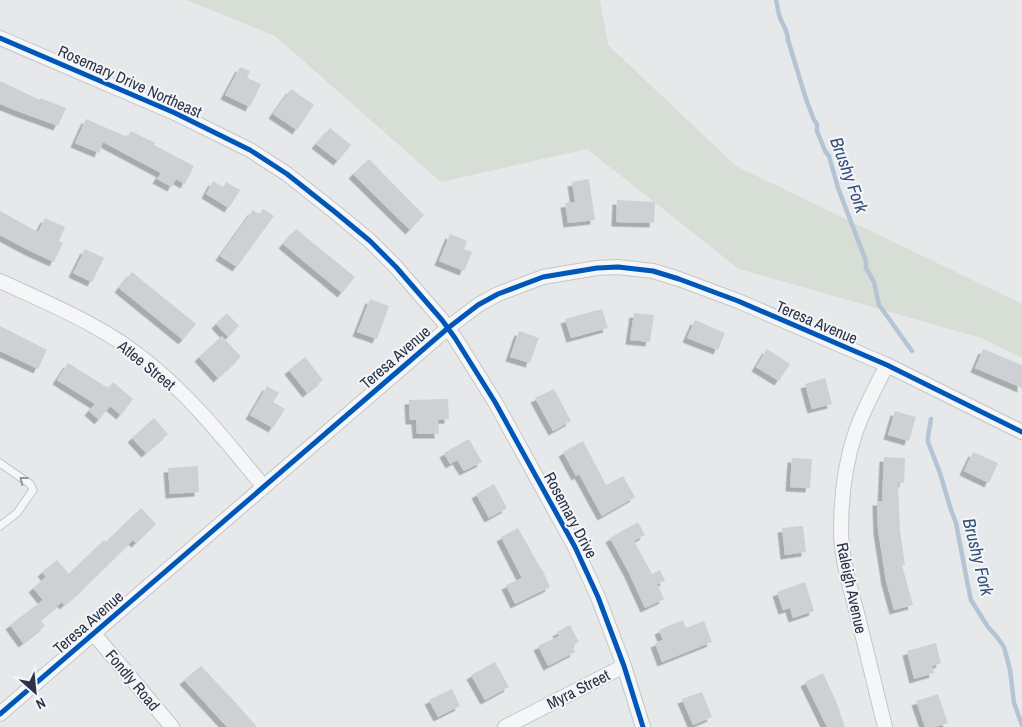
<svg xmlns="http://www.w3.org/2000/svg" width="1022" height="727" font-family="'Archivo Narrow',sans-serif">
  <defs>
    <filter id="shadow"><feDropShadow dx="-4.5" dy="4.5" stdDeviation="0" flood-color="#0004"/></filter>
  </defs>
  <rect width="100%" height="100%" fill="#e6e8ea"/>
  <path fill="#d6ded6" d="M187,0h413l8,45 128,121 286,138v54l-41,-20 -242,-69 -152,-120 -146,33 -166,-146z"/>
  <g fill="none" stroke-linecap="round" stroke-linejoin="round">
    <path stroke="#b4c4d5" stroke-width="4.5" d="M776,0c2,7 2,14 5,20 3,7 7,12 7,20l18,59 8,21 3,4v7l8,20 4,5 9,32 28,73v7l8,14 5,23 33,46
      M931,419l-3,17v6l12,31 11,37 5,13 12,63 3,14 17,27 9,10 7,10 6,23 4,33 8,22"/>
  </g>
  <path fill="#ced0d3" filter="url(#shadow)" d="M240,67l10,4 -3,7 14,6 -11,23 -25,-12z
    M0,81l40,19v-2l26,10 -8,18 -41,-15 -17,-7z
    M291,89l23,16 -17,25 -24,-16z
    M86,119l41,18 4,-6 24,12 -1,2 40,21 -9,18 -9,-5 -4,8 -15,-8 4,-6 -58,-31 -4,11 -24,-10z
    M330,128l21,17 -13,16 -22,-17z
    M369,159l36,37 19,19 -14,15 -57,-56z
    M589,179l6,41 -27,3 -3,-20 10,-1 -3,-20z
    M213,181l10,6 3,-5 14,8 -11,18 -23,-14z
    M617,200l38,2 -1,21 -38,-1z
    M263,209l11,7 -37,51 -17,-11 33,-46 6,4z
    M0,211l38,21 7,-14 20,9 -6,14 4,2 -9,19 -24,-11 -30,-16z
    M296,229l59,48 -13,16 -59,-49z
    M450,234l17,7 -3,8 8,3 -8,19 -25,-10z
    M85,249l19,9 -12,24 -19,-9z
    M132,272l64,52 -13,16 -64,-52z
    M370,299l19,7 -12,33 -20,-7z
    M602,309l6,19 -37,10 -6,-19z
    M227,313l12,13 -11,11 -12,-13z
    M634,313l20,2 -4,27 -20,-2z
    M695,320l30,13 -7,17 -31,-12z
    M0,326l47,24 -9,19 -38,-18z
    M519,331l20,7 -9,25 -20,-6z
    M222,336l19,21 -23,21 -19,-21z
    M767,349l23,15 -11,17 -23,-14z
    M983,349l39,16v23l-47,-20z
    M305,357l18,23 -16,13 -18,-23z
    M68,363l40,25 5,-6 20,17 -12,16 -11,-9 -11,14 -10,-9 6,-7 -38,-24z
    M825,378l7,26 -20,5 -7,-25z
    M267,386l12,7 -6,9 12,7 -12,19 -23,-13z
    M554,389l17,32 -18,10 -18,-33z
    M448,399l1,20 -11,1 1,14h-22l-1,-14h-6l-1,-20z
    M895,411l21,6 -7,24 -21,-6z
    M154,418l14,16 -22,19 -14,-15z
    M469,439l13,23 -18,9 -7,-11 -7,4 -6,-11z
    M583,441l23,44 17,-9 12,21 -33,19 -23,-42 -3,2 -13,-24z
    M973,452l25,11 -9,20 -25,-12z
    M884,457l21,1 -1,25 -6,-1 2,48 5,35h-3l11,40 -19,5 -8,-29 -8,-51 -1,-29h5z
    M792,458l20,1 -2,29 -20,-1z
    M198,466l1,26 -29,2 -2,-26z
    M494,484l13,24 -18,10 -13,-24z
    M141,508l15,16 -20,19 -3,-3 -51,50 -18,15 -2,-3 -22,18 5,6 -22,17 -13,-18 33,-25 -10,-12 13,-11 -4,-5 15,-12 12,14 35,-34 2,2z
    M638,522l7,13 -11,6 18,33 8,-4 5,11 -8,3 7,15 -19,9 -16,-35 -19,-35z
    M803,526l3,26 -21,3 -3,-27z
    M518,528l23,41h1l8,18 -35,17 -9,-19 16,-7 -21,-41z
    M805,582l9,29 -21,7 -3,-10 -7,2 -6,-18z
    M683,620l3,8 18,-7 8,21 -50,20 -7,-19 8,-3 -4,-10z
    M570,625l9,17 -7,4 3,6 -27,14 -10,-20 21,-10 -2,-4z
    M936,643l5,20 -9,3 2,7 -20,6 -7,-28z
    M495,662l14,25 -24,13 -14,-25z
    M201,666l35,37 21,24h-30l-43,-47z
    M823,673l13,28 9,26h-18l-22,-45z
    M452,689l8,17 -22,11 -9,-17z
    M702,692l10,25 -19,8 -11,-26z
    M938,694l10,29 -13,4h-10l-9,-26z"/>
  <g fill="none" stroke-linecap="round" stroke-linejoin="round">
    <g stroke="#c4c6c8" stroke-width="9">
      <path id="lane" d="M0,463l30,21 3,6 -16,23 -17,13"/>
    </g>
    <g stroke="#c4c6c8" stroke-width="16">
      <path id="street" d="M0,38l175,75 75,37 37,24 48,38 35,29 26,26 46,53 13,18 40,64 80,145 23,50 26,69 19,61
        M0,281c52,24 106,46 150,83 44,36 78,80 114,123
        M94,634l78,93
        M0,714l448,-386 30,-23 20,-11 45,-17 54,-9 21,-1 35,4 26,8 59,22 149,64 135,67
        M505,727l119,-61
        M885,727c-9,-38 -19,-76 -28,-114 -7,-25 -16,-57 -16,-82 0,-31 4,-67 14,-97 8,-24 20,-46 32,-69"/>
    </g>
    <use href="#lane" stroke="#f5f6f7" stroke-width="7"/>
    <use href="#street" stroke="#f5f6f7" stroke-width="14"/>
    <g stroke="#f4f6f9" stroke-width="8">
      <path id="cycleway" d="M0,38l175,75 75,37 37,24 48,38 35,29 26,26 46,53 13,18 40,64 80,145 23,50 26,69 19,61
        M0,714l448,-386 30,-23 20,-11 45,-17 54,-9 21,-1 35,4 26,8 59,22 149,64 135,67"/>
    </g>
    <use href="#cycleway" stroke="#0057b8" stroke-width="5"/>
  </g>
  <defs><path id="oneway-chevron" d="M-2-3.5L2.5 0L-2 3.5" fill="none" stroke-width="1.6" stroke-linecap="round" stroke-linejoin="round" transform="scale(1.25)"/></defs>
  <use stroke="#90959e" href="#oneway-chevron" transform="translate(23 480) rotate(-142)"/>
  <g text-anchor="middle" stroke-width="4" stroke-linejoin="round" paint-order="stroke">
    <g font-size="16" fill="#2b3445" stroke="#f4f6f9">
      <text transform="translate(130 81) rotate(24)" y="6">Rosemary Drive Northeast</text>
      <text transform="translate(817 322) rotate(23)" y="6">Teresa Avenue</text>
      <text transform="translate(395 357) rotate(-41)" y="6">Teresa Avenue</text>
      <text transform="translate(147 365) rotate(39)" y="6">Atlee Street</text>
      <text transform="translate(571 515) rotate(62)" y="6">Rosemary Drive</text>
      <text transform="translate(852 588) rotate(78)" y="6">Raleigh Avenue</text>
      <text transform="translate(88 622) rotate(-41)" y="6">Teresa Avenue</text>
      <text transform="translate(133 680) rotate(50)" y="6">Fondly Road</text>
      <text transform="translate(578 689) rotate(-27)" y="6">Myra Street</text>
    </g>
    <g font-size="18" font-style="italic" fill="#34527a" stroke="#f4f6f9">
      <text transform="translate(849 175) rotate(70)" y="6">Brushy Fork</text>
      <text transform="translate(978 557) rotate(76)" y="6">Brushy Fork</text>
    </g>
  </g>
  <g transform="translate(35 692) rotate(153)" stroke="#f4f6f9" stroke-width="4" paint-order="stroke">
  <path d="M0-4L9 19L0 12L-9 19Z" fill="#2b3445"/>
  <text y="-8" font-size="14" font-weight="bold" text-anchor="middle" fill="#2b3445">N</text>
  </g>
</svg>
